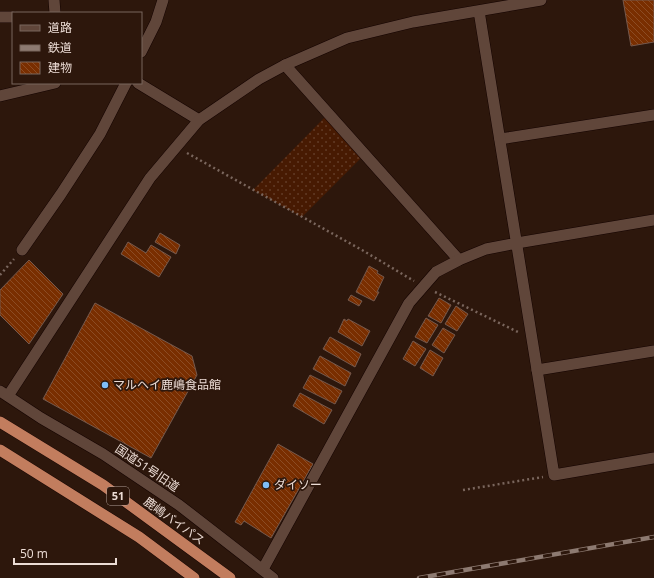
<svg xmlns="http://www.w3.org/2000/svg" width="654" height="578" font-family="'Open Sans','Noto Sans JP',sans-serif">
  <defs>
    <pattern id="grass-dots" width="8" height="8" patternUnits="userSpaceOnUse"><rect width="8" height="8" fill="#471a02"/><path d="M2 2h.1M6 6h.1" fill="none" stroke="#623b26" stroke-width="1.8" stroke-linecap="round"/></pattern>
    <pattern id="building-back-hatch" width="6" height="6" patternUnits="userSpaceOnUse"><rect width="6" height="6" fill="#792e00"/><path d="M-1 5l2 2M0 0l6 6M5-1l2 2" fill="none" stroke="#8c4c24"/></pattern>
  </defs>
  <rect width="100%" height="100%" fill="#2d170c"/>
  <path fill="url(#grass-dots)" d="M329,113l36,41 -63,63 -49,-27z"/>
  <path fill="url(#building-back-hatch)" stroke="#75594d" d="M623,0h31v42l-23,4z
    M160,233l20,12 -4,9 -21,-12z
    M128,242l18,11 5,-8 20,12 -12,20 -38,-23z
    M29,260l34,34 -34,50 -29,-29v-25z
    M369,266l9,5 -1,2 7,4 -7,15h2l-5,9 -18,-9z
    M351,295l11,6 -3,5 -11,-6z
    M439,298l12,7 -10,18 -13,-7z
    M95,303l97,53 5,19 -46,83 -108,-59z
    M456,306l12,8 -11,17 -12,-7z
    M426,318l12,7 -11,18 -12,-6z
    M344,319l3,2 1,-2 22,12 -8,15 -24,-14z
    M443,328l12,7 -11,18 -12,-8z
    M330,337l31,17 -6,13 -32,-18z
    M413,341l13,8 -11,17 -12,-7z
    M430,350l13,8 -10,18 -13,-8z
    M320,356l31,17 -6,13 -32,-17z
    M310,375l32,16 -7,13 -32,-16z
    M300,393l32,17 -8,14 -31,-18z
    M278,444l35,20 -42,74 -27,-17 -3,4 -6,-3z"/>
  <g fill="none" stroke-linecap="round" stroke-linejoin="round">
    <g stroke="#140300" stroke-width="12">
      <path id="minor" d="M54,0l1,13
        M0,17h13
        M141,52l15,-30 7,-22
        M285,65l174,195
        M138,83l61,37
        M0,96l55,-13
        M500,139l154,-24
        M22,250l39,-56 39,-60 26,-51
        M537,370l117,-19"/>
    </g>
    <g stroke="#140300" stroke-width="12">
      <path id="tertiary" d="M479,11l75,464 100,-17
        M0,391l41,27 62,36 76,51 94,73
        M8,396l142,-218 49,-58 60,-41 26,-14 62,-27 66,-16 128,-22
        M263,569l146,-266 27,-31 23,-12 27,-11 31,-6 137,-23"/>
    </g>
    <g stroke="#140300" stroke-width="12">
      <path id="trunk" d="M0,422l103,63 127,93
        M0,450l139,87 55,41"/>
    </g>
    <path stroke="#7a665d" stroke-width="2.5" stroke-dasharray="2 3" stroke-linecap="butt" d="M187,153l175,97 52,31
      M0,275l14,-16
      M435,292l83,40
      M463,490l80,-13"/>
    <use href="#minor" stroke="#60463a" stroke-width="11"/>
    <use href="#tertiary" stroke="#60463a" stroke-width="11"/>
    <use href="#trunk" stroke="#c27d5e" stroke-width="11"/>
    <g stroke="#8d7a71" stroke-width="4.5">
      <path id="rail" d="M419,578l235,-41"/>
    </g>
    <use href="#rail" stroke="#2d170c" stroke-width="3" stroke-dasharray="9" stroke-linecap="butt"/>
  </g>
  <g fill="#7ebdf9" stroke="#2d170c" stroke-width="1.5">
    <circle cx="105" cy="385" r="4"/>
    <circle cx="266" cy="485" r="4"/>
  </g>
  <g text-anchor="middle" stroke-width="3.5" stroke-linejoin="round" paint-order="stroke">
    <rect fill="#2d170c" stroke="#b3a199" stroke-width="1" x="107" y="487" width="22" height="18" rx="3"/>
    <g font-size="11" font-weight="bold" fill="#ecdcd5">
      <text x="118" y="500">51</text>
    </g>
    <g font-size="12" fill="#ecdcd5" stroke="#2d170c" text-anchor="start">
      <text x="113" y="389">マルヘイ鹿嶋食品館</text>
      <text x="274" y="489">ダイソー</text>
    </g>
    <g font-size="12" fill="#ecdcd5" stroke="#2d170c">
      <text transform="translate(147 468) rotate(34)" y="4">国道51号旧道</text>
      <text transform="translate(174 521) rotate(36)" y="4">鹿嶋バイパス</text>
    </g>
  </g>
  <rect x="12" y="12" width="130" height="72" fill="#2d170c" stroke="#79665c"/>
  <rect x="20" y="25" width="20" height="6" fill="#60463a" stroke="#79665c"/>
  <text x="48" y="32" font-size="12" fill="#ecdcd5">道路</text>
  <rect x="20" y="45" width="20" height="6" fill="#8d7a71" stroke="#79665c"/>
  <text x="48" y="52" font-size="12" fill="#ecdcd5">鉄道</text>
  <rect x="20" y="62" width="20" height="12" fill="url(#building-back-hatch)" stroke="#79665c"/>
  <text x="48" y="72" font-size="12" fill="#ecdcd5">建物</text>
  <path d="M14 558v6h102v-6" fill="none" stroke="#ecdcd5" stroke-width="2"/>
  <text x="20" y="558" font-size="12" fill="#ecdcd5" stroke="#2d170c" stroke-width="3" paint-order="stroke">50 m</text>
</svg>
